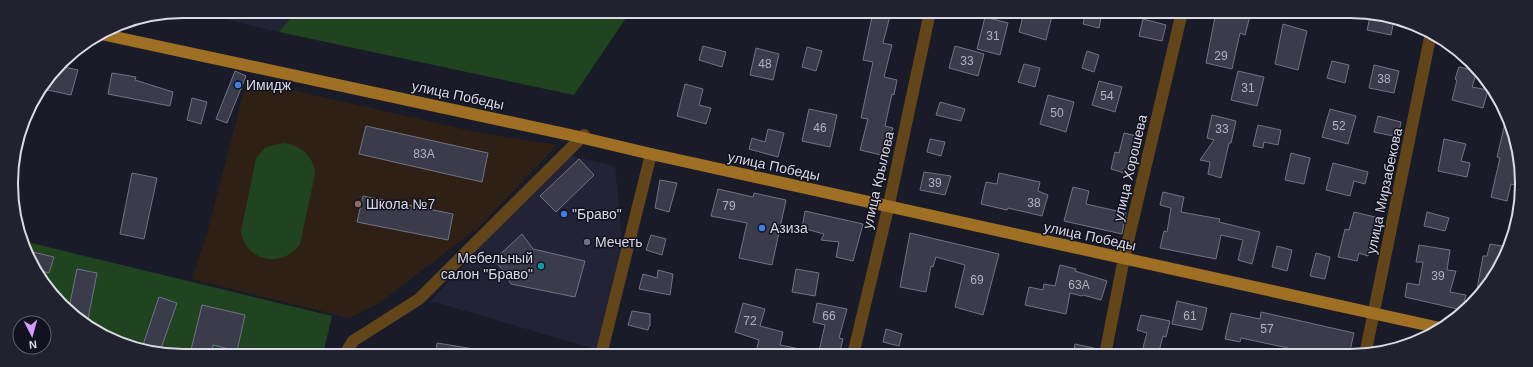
<svg xmlns="http://www.w3.org/2000/svg" width="1533" height="367" font-family="Arial,sans-serif">
  <rect width="100%" height="100%" fill="#1a1b29"/>
  <path fill="#232337" d="M192,11h104l-17,21z
    M563,154l52,12 9,96 -22,89 -171,-50z"/>
  <path fill="#2e2014" d="M247,80l229,52 81,13 -77,81 -102,78 -29,14 -157,-39 15,-46z"/>
  <path fill="#1f441f" d="M296,11l334,1 -56,83 -295,-63z
    M285,143c16,3 29,13 30,31l-15,70c-17,25 -55,18 -59,-13l15,-73 9,-10 8,-3z
    M23,241l309,75 -9,38h-162l-64,-21 -50,-44z"/>
  <path fill="#3a3c4c" stroke="#717385" d="M873,12h18l-8,31 9,2 -8,32 13,3 -3,15 -2,-1 -7,32 8,2 -8,28 -25,-6 8,-31 -7,-1 12,-56 -10,-2z
    M1024,12h29l-7,28 -27,-8z
    M1086,12h16l-3,16 -16,-4z
    M1216,12h18l16,4 -5,19 -5,-2 -8,36 -26,-6z
    M1371,13l23,7 -3,15 -24,-5z
    M985,17l23,6 -8,32 -23,-6z
    M1143,19l23,6 -4,16 -23,-5z
    M1283,24l24,7 -9,39 -23,-6z
    M703,46l23,6 -4,15 -23,-7z
    M955,46l29,8 -6,22 -29,-8z
    M807,47l15,4 -6,20 -14,-4z
    M756,48l23,6 -6,26 -23,-5z
    M1087,51l12,4 -5,17 -12,-4z
    M1332,61l17,4 -4,18 -18,-5z
    M1024,64l16,4 -5,19 -17,-5z
    M1374,65l25,6 -5,22 -25,-5z
    M60,66l18,4 -7,25 -28,-6z
    M1459,67l18,4 -5,16 16,3 -5,18 -31,-8 5,-20 -2,-1z
    M235,71l11,5 -19,47 -11,-4z
    M1238,71l26,6 -7,29 -26,-6z
    M112,73l24,4 -1,3 38,12 -3,14 -62,-12z
    M1099,81l23,6 -7,25 -23,-7z
    M685,84l18,5 -4,16 12,3 -5,16 -29,-8z
    M1048,95l26,7 -8,30 -26,-8z
    M192,98l15,4 -6,22 -14,-4z
    M940,102l25,7 -4,12 -25,-6z
    M809,109l28,6 -7,32 -28,-6z
    M1330,109l26,7 -8,28 -26,-7z
    M1212,115l24,6 -5,22h-2l-8,35 -13,-4 2,-12 -10,-2 14,-20 -7,-2z
    M1378,116l23,6 -3,15 -24,-5z
    M1506,119l10,20 3,47 -8,-2 -4,17 -16,-4 9,-39 -3,-1z
    M1258,125l23,5 -3,15 -14,-3 -1,6 -10,-2z
    M366,126l122,27 -6,29 -123,-28z
    M768,129l16,4 -6,24 -29,-8 3,-11 13,4z
    M1124,133l17,4 -10,38 -20,-6 4,-17 4,1z
    M930,139l15,3 -4,14 -14,-4z
    M1444,139l22,5 -5,17 9,2 -3,14 -29,-6z
    M1291,153l19,5 -6,26 -19,-4z
    M579,159l15,16 -38,37 -16,-16z
    M1333,163l35,9 -3,12 -11,-3 -4,15 -24,-6z
    M924,172l27,4 -6,19 -25,-5z
    M132,173l25,5 -13,61 -24,-5z
    M999,173l41,9 -2,9 10,4 -6,21 -34,-8 -1,2 -26,-6 5,-22 11,2z
    M660,180l17,3 -8,29 -14,-4z
    M1073,187l16,4 -3,13 40,9 -4,21 -58,-13z
    M718,189l35,8 1,-4 32,7 -14,65 -33,-7 8,-35 -36,-7z
    M1163,192l21,5 -3,15 39,7 -1,3 41,10 -8,32 -14,-4 5,-20 -22,-5 -5,24 -56,-11 4,-17 3,1 4,-24 -11,-3z
    M363,196l90,18 -5,26 -91,-18z
    M805,211l58,13 -10,37 -17,-4 3,-15 -18,-2 3,-6 -22,-6z
    M1354,212l25,6 -11,38 -9,-3 -2,8 -19,-4 7,-28 4,1z
    M1427,212l22,6 -4,13 -21,-5z
    M910,233l89,21 -16,61 -28,-8 10,-42 -29,-8 -3,10 -2,-1 -5,26 -26,-5z
    M522,234l11,15 52,12 -10,36 -64,-13 -8,-14 -9,-10z
    M651,235l15,4 -4,16 -16,-5z
    M1490,244l18,3 -4,13 -29,40 8,-44h4z
    M1419,245l31,5 -3,20 9,1 -6,21 16,3 -4,15 -57,-13 2,-14 12,2 4,-23h-7z
    M1277,246l15,4 -5,21 -15,-4z
    M28,251l26,6 -5,16 -12,-3z
    M1316,253l14,4 -5,22 -15,-3z
    M1060,265l16,4 -1,2 32,10 -6,19 -18,-5 -1,1 -12,-3 -4,21 -41,-9 4,-18 14,3 1,-6 11,2z
    M77,269l20,4 -10,51 -18,-16z
    M796,269l23,4 -4,23 -23,-4z
    M658,270l15,4 -3,21 -31,-6 4,-15 14,4z
    M159,297l18,6 -18,51 -17,-6z
    M1177,301l30,7 -5,22 -30,-6z
    M743,303l22,6 -5,17 23,6 -3,13 25,5v5h-50l4,-15 -24,-8z
    M817,303l30,6 -8,29 4,1 -4,16h-21l7,-30 -12,-3z
    M202,305l43,10 -8,36 -24,-6 -1,9h-22z
    M632,311l18,3v12h-1l-1,4 -20,-5z
    M1261,312l93,21 -5,22h-62l1,-7 -47,-10 -1,4 -15,-3 6,-26 29,6z
    M1141,315l29,6 -4,16 -3,-1 -5,19h-17l6,-22 -10,-3z
    M886,329l16,5 -3,12 -16,-4z
    M437,343l37,6v6l-38,-1z
    M1075,344l23,5v6h-25z"/>
  <g fill="none" stroke-linecap="round" stroke-linejoin="round">
    <path stroke="#624519" stroke-width="12" d="M345,354l8,-13 66,-42 165,-164
      M601,355l50,-201
      M853,355l36,-151 41,-192
      M1105,355l19,-97 58,-246
      M1365,355l66,-322"/>
    <path stroke="#9f6f23" stroke-width="12" d="M101,34l474,102 76,18 789,174"/>
  </g>
  <g fill="#3f7fe0" stroke="#11121f" stroke-width="1.5">
    <circle cx="238" cy="85" r="4"/>
    <circle cx="564" cy="214" r="4"/>
    <circle cx="762" cy="228" r="4"/>
  </g>
  <circle fill="#8d6e63" stroke="#11121f" stroke-width="1.5" cx="358" cy="204" r="4"/>
  <circle fill="#6b7280" stroke="#11121f" stroke-width="1.5" cx="587" cy="242" r="4"/>
  <circle fill="#0f9aa8" stroke="#11121f" stroke-width="1.5" cx="541" cy="266" r="4"/>
  <g text-anchor="middle" stroke-width="3" stroke-linejoin="round" paint-order="stroke">
    <g font-size="12" fill="#b2b3bf">
      <text x="993" y="40">31</text>
      <text x="1221" y="60">29</text>
      <text x="967" y="65">33</text>
      <text x="765" y="68">48</text>
      <text x="1384" y="83">38</text>
      <text x="1248" y="92">31</text>
      <text x="1107" y="100">54</text>
      <text x="1057" y="117">50</text>
      <text x="1339" y="130">52</text>
      <text x="820" y="132">46</text>
      <text x="1222" y="133">33</text>
      <text x="424" y="158">83А</text>
      <text x="935" y="187">39</text>
      <text x="1034" y="207">38</text>
      <text x="729" y="210">79</text>
      <text x="1438" y="280">39</text>
      <text x="977" y="284">69</text>
      <text x="1079" y="289">63А</text>
      <text x="829" y="320">66</text>
      <text x="1190" y="320">61</text>
      <text x="750" y="325">72</text>
      <text x="1267" y="333">57</text>
    </g>
    <g font-size="14" fill="#dadbe5" stroke="#11121f" text-anchor="start">
      <text x="246" y="90">Имидж</text>
      <text x="366" y="209">Школа №7</text>
      <text x="572" y="219">"Браво"</text>
      <text x="770" y="233">Азиза</text>
      <text x="595" y="247">Мечеть</text>
      <text x="533" y="263" text-anchor="end">Мебельный<tspan x="533" dy="16">салон "Браво"</tspan></text>
    </g>
    <g font-size="14" fill="#dadbe5" stroke="#11121f">
      <text transform="translate(458 95) rotate(12)" y="5">улица Победы</text>
      <text transform="translate(774 166) rotate(12)" y="5">улица Победы</text>
      <text transform="translate(1130 168) rotate(-77)" y="5">улица Хорошева</text>
      <text transform="translate(878 180) rotate(-77)" y="5">улица Крылова</text>
      <text transform="translate(1384 191) rotate(-78)" y="5">улица Мирзабекова</text>
      <text transform="translate(1090 236) rotate(12)" y="5">улица Победы</text>
    </g>
  </g>
  <path d="M0 0H1533V367H0ZM183 18H1350A165 165 0 0 1 1515 183V184A165 165 0 0 1 1350 349H183A165 165 0 0 1 18 184V183A165 165 0 0 1 183 18Z" fill="#21222f" fill-rule="evenodd"/>
  <path fill="none" stroke="#dadbe5" stroke-width="2" d="M183 18H1350A165 165 0 0 1 1515 183V184A165 165 0 0 1 1350 349H183A165 165 0 0 1 18 184V183A165 165 0 0 1 183 18Z"/>
  <g transform="translate(32 335) rotate(174)"><circle r="19" fill="#11121f" stroke="#61626e"/>
  <path d="M0-3L7 15L0 10L-7 15Z" fill="#d59cfb"/>
  <text y="-6" font-size="11" font-weight="bold" text-anchor="middle" fill="#dadbe5">N</text>
  </g>
</svg>
